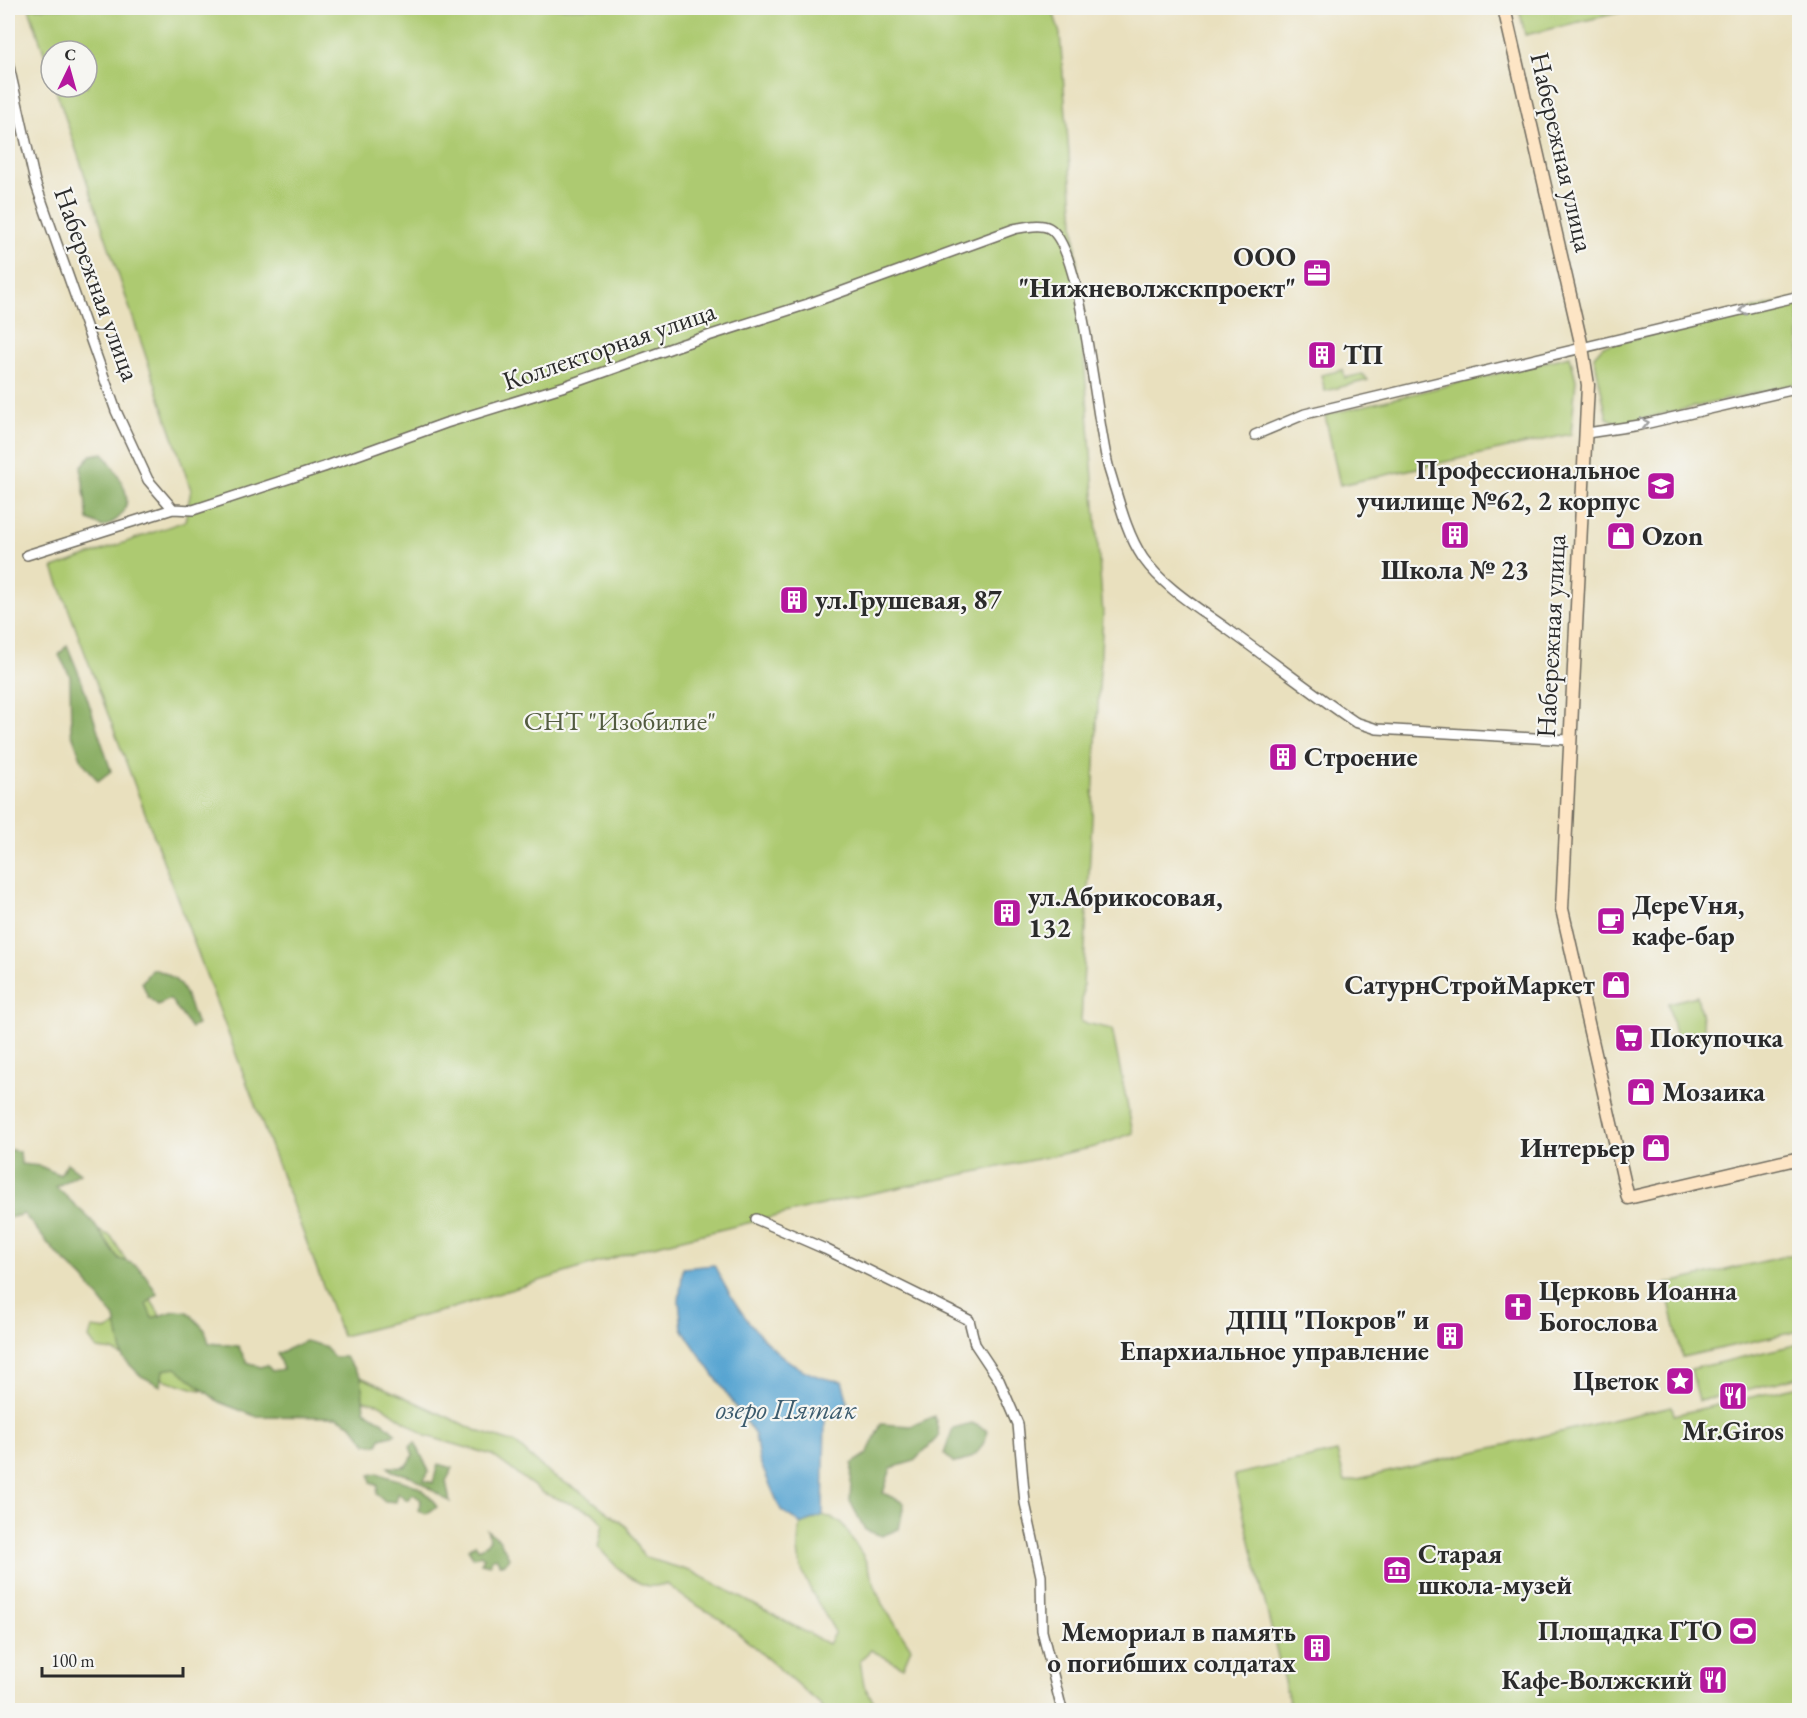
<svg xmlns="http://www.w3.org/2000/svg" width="1807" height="1718" font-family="'EB Garamond',serif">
  <rect width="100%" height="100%" fill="#f6f6f2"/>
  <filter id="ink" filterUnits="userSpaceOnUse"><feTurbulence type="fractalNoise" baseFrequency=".0167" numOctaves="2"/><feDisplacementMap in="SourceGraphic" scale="12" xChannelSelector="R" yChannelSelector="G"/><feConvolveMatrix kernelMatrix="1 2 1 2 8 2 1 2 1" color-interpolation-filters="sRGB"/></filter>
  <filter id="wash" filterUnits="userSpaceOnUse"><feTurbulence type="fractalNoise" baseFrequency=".008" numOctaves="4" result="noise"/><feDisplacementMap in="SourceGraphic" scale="24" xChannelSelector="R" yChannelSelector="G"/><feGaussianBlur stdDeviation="1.35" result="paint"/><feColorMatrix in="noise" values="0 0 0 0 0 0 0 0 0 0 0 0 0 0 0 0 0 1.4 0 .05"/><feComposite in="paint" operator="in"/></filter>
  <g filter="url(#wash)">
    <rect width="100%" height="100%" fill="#e9e0be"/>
    <path fill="#adca71" stroke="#6c7a4e" stroke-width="1.5" d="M29,8h1023l8,26 43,580 -22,408 31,7 21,104 -38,14 -236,49 -214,52 -199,62 -104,26 -289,-768 132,-47 6,-31 -136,-403h32v-36h-36v23z
      M1519,8h119l-113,27z
      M1799,298v85l-179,41 -13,-6 -13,-62 9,-10z
      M1570,356l6,24 -5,54 -231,51 -15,-70z
      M1343,370l2,8 17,-4 6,6 -43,11 -4,-16z
      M1697,996l9,40 -29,6 -9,-39z
      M8,1164l60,53 43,19 85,137 120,-2 45,6 119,55 35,11 36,32 30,17 46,35 17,30 49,15 135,72 7,-12c-20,-37 -46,-64 -34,-108l22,-9 18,7 23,35 18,47 29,44 -8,19 -32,-17 -11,10 4,26 15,24h-57l-2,-6 -95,-82 -40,-24 -18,-14c-5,1 -14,3 -19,2 -20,-5 -37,-25 -50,-39l5,-24 -11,-11 -49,-19 -51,-38 -66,-19 -46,-32 -46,-11 -98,2 -41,-6 -29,-9 -53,-29 -16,-2 -8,-11 3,-10 16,2 11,-7 -24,-33 -46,-45 -35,-53z
      M1799,1253v78l-117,26 -17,-73z
      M1799,1344v33l-100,24 -8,-32z
      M1799,1386v324h-508l-57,-235 103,-23 8,30 327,-76 2,9z"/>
    <path fill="#8aae63" stroke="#5a6c47" stroke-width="1.5" d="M103,453c19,26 42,57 0,74l-15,-7 -7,-53 10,-12z
      M67,645l14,34 30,92 -13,10 -16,-20 -11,-30 -1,-55 -11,-21z
      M152,969c33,7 34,28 45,56l-6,3 -21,-29 -12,6 -10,-8 -6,-15z
      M8,1149l12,3 1,12 19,2 20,9 7,-12 13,10 -24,14 35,33 28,39c22,5 27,16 38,35l-11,10 6,14 23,-7 13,1 17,18 4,13 29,3 9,16 13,5 7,-2 5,6 11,-2 -6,-15 28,-13 19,5 10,11h11l16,20 3,33 18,11 14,13 -15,4 -3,7 -11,-1 -15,-19 -15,-8 -82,-1 -36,-14 -43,-34 -13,2 -2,16 -20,-10 -18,-18 -8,-40 -32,-40 -28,-26 -31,-38 -16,4z
      M935,1416l4,20 -25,25 -23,7 -8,25 21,10 -5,26 -17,7 -17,-6 -15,-29 2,-37 15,-10 14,-30 30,2z
      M972,1423l16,8c-5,19 -15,30 -34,32l-10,-9 9,-26z
      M415,1442l14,29 -5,9 9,3 5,-19 15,4 -7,13 4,21 -39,-26 -19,-5 -4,-4c14,1 20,2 25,-12l-3,-8z
      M377,1473c26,11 44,6 60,34l-11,7 -8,-4 3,-10 -8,-6 -6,6 -9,-7 -2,9 -11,-1 -8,-7 1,-8 -7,-4 -1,-7z
      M487,1530l12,9 10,18 -4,7h-5l-4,-7 -5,2 -1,6 -9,-2 3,-5 -4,-3 -7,2 -5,-8 7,-5 4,5 7,-4 4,-6z"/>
    <path fill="#59a5d2" stroke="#42687e" stroke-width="1.5" d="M714,1265c24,49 69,113 128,116l6,21 -23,16 -2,97 -22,9 -20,-14 -22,-50 -4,-25 -73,-106 -3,-28 4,-33z"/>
  </g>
  <g filter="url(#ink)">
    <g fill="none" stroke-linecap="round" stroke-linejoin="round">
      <g stroke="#6e6a5e" stroke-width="12">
        <path id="street" d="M8,62l27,120 81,229 32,69 25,29
          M1587,433l53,-8 160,-37
          M1255,435l50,-21 495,-118
          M27,555l146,-46 20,1 131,-43 122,-44 119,-37 118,-42 125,-40 206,-75c10,-2 26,-6 35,-1 34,19 47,198 60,241 9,28 17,64 34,89 22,31 57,51 87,73 42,30 82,62 125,91l22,7 192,11
          M756,1219l69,30 144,71 6,24 24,36 19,44 7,79 16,73 1,55 20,79"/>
      </g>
      <g stroke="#6e6a5e" stroke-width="15">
        <path id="secondary" d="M1504,8l78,339 6,38 -26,524 66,289 172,-40"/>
      </g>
      <use href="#street" stroke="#fff" stroke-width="9"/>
      <use href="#secondary" stroke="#fde5c5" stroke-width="12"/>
    </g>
    <defs><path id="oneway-chevron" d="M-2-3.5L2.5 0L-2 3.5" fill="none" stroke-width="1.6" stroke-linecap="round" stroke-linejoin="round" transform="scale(1.5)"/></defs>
    <g stroke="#a0a0a0">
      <use href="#oneway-chevron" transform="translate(1743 310) rotate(167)"/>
      <use href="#oneway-chevron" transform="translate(1645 423) rotate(-12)"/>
    </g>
  </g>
  <defs>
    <g id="office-square" transform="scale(1.5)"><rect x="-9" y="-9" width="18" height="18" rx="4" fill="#b5179e" stroke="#f6f6f2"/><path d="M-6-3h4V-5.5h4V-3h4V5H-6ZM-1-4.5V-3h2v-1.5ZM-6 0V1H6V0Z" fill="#fff"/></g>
    <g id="building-square" transform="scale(1.5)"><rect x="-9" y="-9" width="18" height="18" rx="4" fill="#b5179e" stroke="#f6f6f2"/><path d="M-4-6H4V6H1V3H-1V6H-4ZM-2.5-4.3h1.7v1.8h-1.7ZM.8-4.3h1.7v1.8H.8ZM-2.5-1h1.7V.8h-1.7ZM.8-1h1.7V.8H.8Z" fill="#fff"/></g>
    <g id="school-square" transform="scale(1.5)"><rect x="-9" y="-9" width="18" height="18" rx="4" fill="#b5179e" stroke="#f6f6f2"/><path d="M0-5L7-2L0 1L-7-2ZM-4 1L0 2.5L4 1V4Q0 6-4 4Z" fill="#fff"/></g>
    <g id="shop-square" transform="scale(1.5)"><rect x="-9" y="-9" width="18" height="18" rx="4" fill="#b5179e" stroke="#f6f6f2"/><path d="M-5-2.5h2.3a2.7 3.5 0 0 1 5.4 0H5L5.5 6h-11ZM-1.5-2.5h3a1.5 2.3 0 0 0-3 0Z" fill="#fff"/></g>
    <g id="cafe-square" transform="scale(1.5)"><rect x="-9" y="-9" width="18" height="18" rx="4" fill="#b5179e" stroke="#f6f6f2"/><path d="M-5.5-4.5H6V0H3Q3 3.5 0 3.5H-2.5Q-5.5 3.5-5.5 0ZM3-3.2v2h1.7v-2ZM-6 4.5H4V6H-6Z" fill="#fff"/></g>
    <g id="supermarket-square" transform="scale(1.5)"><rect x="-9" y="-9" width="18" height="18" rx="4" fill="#b5179e" stroke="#f6f6f2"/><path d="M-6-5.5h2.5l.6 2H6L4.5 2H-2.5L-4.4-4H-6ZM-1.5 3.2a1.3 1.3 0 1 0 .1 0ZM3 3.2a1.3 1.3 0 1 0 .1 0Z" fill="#fff"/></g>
    <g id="church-square" transform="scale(1.5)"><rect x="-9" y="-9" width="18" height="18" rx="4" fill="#b5179e" stroke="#f6f6f2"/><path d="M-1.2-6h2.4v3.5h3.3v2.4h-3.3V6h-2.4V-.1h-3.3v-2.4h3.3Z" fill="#fff"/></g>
    <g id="sight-square" transform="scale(1.5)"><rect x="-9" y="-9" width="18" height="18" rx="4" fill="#b5179e" stroke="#f6f6f2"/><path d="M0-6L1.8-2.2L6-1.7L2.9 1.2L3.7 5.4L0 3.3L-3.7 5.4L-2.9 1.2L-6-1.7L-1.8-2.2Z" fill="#fff"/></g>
    <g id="restaurant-square" transform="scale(1.5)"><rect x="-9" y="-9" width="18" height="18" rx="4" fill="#b5179e" stroke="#f6f6f2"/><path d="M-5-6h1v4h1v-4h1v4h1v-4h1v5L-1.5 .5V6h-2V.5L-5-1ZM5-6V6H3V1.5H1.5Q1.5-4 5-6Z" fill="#fff"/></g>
    <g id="museum-square" transform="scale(1.5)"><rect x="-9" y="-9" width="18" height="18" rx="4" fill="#b5179e" stroke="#f6f6f2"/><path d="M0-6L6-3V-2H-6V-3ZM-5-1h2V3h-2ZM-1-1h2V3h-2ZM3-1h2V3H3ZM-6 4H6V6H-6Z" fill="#fff"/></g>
    <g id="stadium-square" transform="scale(1.5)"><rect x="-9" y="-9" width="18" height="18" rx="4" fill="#b5179e" stroke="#f6f6f2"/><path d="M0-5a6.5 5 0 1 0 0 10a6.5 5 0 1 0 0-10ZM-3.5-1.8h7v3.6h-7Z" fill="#fff"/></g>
  </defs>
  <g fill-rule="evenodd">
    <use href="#office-square" x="1317" y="273"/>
    <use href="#building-square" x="1322" y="355"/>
    <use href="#school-square" x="1661" y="486"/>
    <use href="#building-square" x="1455" y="535"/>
    <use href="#shop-square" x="1621" y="536"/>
    <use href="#building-square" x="794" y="600"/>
    <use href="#building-square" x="1283" y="757"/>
    <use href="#building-square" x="1007" y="913"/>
    <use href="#cafe-square" x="1611" y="921"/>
    <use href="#shop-square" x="1616" y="985"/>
    <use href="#supermarket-square" x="1629" y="1038"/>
    <use href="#shop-square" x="1641" y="1092"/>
    <use href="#shop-square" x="1656" y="1148"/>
    <use href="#church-square" x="1518" y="1307"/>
    <use href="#building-square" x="1450" y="1336"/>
    <use href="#sight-square" x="1680" y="1381"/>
    <use href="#restaurant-square" x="1733" y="1396"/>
    <use href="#museum-square" x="1397" y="1570"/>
    <use href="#stadium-square" x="1743" y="1631"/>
    <use href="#building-square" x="1317" y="1648"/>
    <use href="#restaurant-square" x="1713" y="1680"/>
  </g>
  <g text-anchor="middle" stroke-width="4.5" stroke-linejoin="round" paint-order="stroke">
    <g font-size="27" fill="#2b2b2b" stroke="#f6f6f2">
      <text transform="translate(1562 152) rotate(77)" y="9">Набережная улица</text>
      <text transform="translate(97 284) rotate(70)" y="9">Набережная улица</text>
      <text transform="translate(609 346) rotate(-19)" y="9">Коллекторная улица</text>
      <text transform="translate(1551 636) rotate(-87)" y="9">Набережная улица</text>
    </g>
    <g font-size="27" font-weight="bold" fill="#2b2b2b" stroke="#f6f6f2" text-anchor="start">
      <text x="1296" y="266" text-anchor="end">ООО<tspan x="1296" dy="31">"Нижневолжскпроект"</tspan></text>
      <text x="1343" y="364">ТП</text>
      <text x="1640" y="479" text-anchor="end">Профессиональное<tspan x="1640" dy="31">училище №62, 2 корпус</tspan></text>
      <text x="1642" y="545">Ozon</text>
      <text x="1455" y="579" text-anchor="middle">Школа № 23</text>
      <text x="815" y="609">ул.Грушевая, 87</text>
      <text x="1304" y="766">Строение</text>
      <text x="1028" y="906">ул.Абрикосовая,<tspan x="1028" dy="31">132</tspan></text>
      <text x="1632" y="914">ДереVня,<tspan x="1632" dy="31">кафе-бар</tspan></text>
      <text x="1595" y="994" text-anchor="end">СатурнСтройМаркет</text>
      <text x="1650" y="1047">Покупочка</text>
      <text x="1662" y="1101">Мозаика</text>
      <text x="1635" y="1157" text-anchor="end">Интерьер</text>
      <text x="1539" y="1300">Церковь Иоанна<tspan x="1539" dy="31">Богослова</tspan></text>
      <text x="1429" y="1329" text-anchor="end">ДПЦ "Покров" и<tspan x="1429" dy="31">Епархиальное управление</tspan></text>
      <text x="1659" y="1390" text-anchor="end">Цветок</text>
      <text x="1733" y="1440" text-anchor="middle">Mr.Giros</text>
      <text x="1418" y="1563">Старая<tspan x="1418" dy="31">школа-музей</tspan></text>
      <text x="1722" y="1640" text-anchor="end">Площадка ГТО</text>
      <text x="1296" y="1641" text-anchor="end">Мемориал в память<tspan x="1296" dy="31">о погибших солдатах</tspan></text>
      <text x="1692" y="1689" text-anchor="end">Кафе-Волжский</text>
    </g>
    <g font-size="27" fill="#525b40" stroke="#f6f6f2">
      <text x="620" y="730">СНТ "Изобилие"</text>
    </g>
    <g font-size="28" font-style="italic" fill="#3d5c6e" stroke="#f6f6f2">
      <text x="786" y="1419">озеро Пятак</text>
    </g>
  </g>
  <rect width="1807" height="1718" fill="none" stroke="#f6f6f2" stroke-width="30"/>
  <g transform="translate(69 69) rotate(5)"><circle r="28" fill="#f6f6f2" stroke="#a5a5a2" stroke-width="1.5"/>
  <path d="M0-4.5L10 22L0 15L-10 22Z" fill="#b5179e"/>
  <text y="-9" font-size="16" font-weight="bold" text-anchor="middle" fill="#2b2b2b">С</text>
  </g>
  <path d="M42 1667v9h141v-9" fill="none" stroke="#2b2b2b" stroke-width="3"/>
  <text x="51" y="1667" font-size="18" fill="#2b2b2b" stroke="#f6f6f2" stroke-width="4.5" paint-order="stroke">100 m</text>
</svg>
